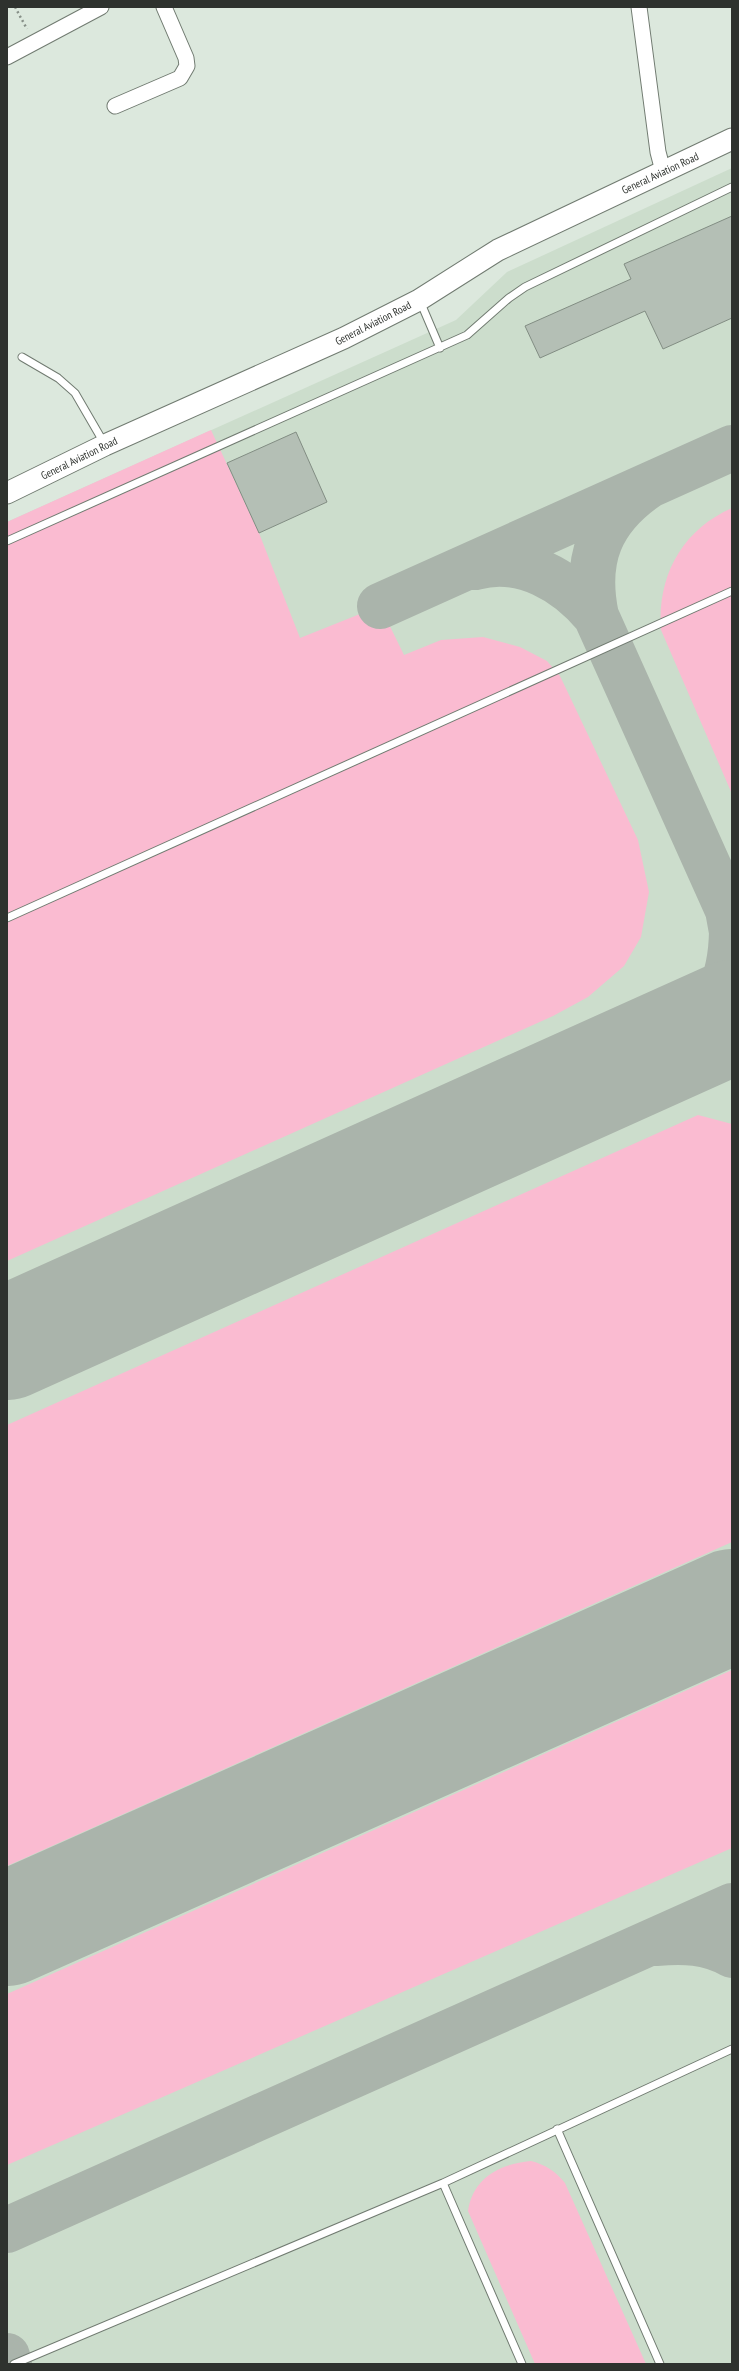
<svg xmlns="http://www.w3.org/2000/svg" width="739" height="2371" font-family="'PT Sans Narrow',sans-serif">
  <rect width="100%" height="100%" fill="#dce8dd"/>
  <path fill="#cdc" d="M732,168v2196h-725v-1842l449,-202 51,-48z"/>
  <path fill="#fabbd1" d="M211,430l48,103 41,105 80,-32 24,49 37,-15 42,-3 37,10 27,14 13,15 78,164 11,52 -8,45 -17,29 -36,31 -35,19 -546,245v-739z
    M732,508v286l-71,-164c-4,-54 21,-100 71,-122z
    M698,1115l34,9v418l-725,324v-441z
    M732,1670v178l-725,317v-171z
    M531,2161c15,4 24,10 34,22l81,181h-111l-67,-153c5,-33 31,-47 63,-50z"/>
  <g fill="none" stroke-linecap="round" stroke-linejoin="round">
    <path stroke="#aab4ab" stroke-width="46" d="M648,486c-48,33 -64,73 -52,130l132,294 4,22
      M475,567c47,-13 92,14 121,49
      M380,606l352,-158
      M676,1042c40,-29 55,-60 56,-110
      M656,1943c28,-2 51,-2 76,12
      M7,2230l725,-324
      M7,2356l2,8"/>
    <path stroke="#aab4ab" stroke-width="114" d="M7,1343l725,-326
      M7,1929l725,-323"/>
  </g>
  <path fill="#b4bfb5" stroke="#828d83" d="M732,216v102l-69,31 -18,-38 -105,47 -15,-32 106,-47 -7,-15z
    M296,432l31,70 -68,31 -32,-70z"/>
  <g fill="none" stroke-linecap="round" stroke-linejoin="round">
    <g stroke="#717b71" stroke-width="9">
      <path id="lane" d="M420,301l20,47
        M22,357l36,21 17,15 29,50
        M7,541l460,-206 42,-37 16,-11 207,-100
        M7,918l725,-327
        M557,2129l103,235
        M443,2183l79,181
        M14,2364l429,-181 289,-134"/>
    </g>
    <g stroke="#717b71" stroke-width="17">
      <path id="street" d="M639,7l19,145 5,19
        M7,57l94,-50
        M115,106l65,-28 7,-12 -1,-8 -22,-51"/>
    </g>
    <g stroke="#717b71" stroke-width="23">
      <path id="secondary" d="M7,493l98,-48 239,-107 75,-38 79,-50 234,-111"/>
    </g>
    <path stroke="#868f87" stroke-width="2.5" stroke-dasharray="2 3" stroke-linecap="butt" d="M15,7l12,22"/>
    <use href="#lane" stroke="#fff" stroke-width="7"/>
    <use href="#street" stroke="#fff" stroke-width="15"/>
    <use href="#secondary" stroke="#fff" stroke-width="21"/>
  </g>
  <g text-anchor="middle" stroke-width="3" stroke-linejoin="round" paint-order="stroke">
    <g font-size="11" fill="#2e322e" stroke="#fff">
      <text transform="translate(660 173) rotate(-25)" y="4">General Aviation Road</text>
      <text transform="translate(373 323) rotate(-27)" y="4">General Aviation Road</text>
      <text transform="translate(79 458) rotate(-26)" y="4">General Aviation Road</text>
    </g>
  </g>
  <rect width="739" height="2371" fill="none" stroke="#2e322e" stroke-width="16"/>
</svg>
